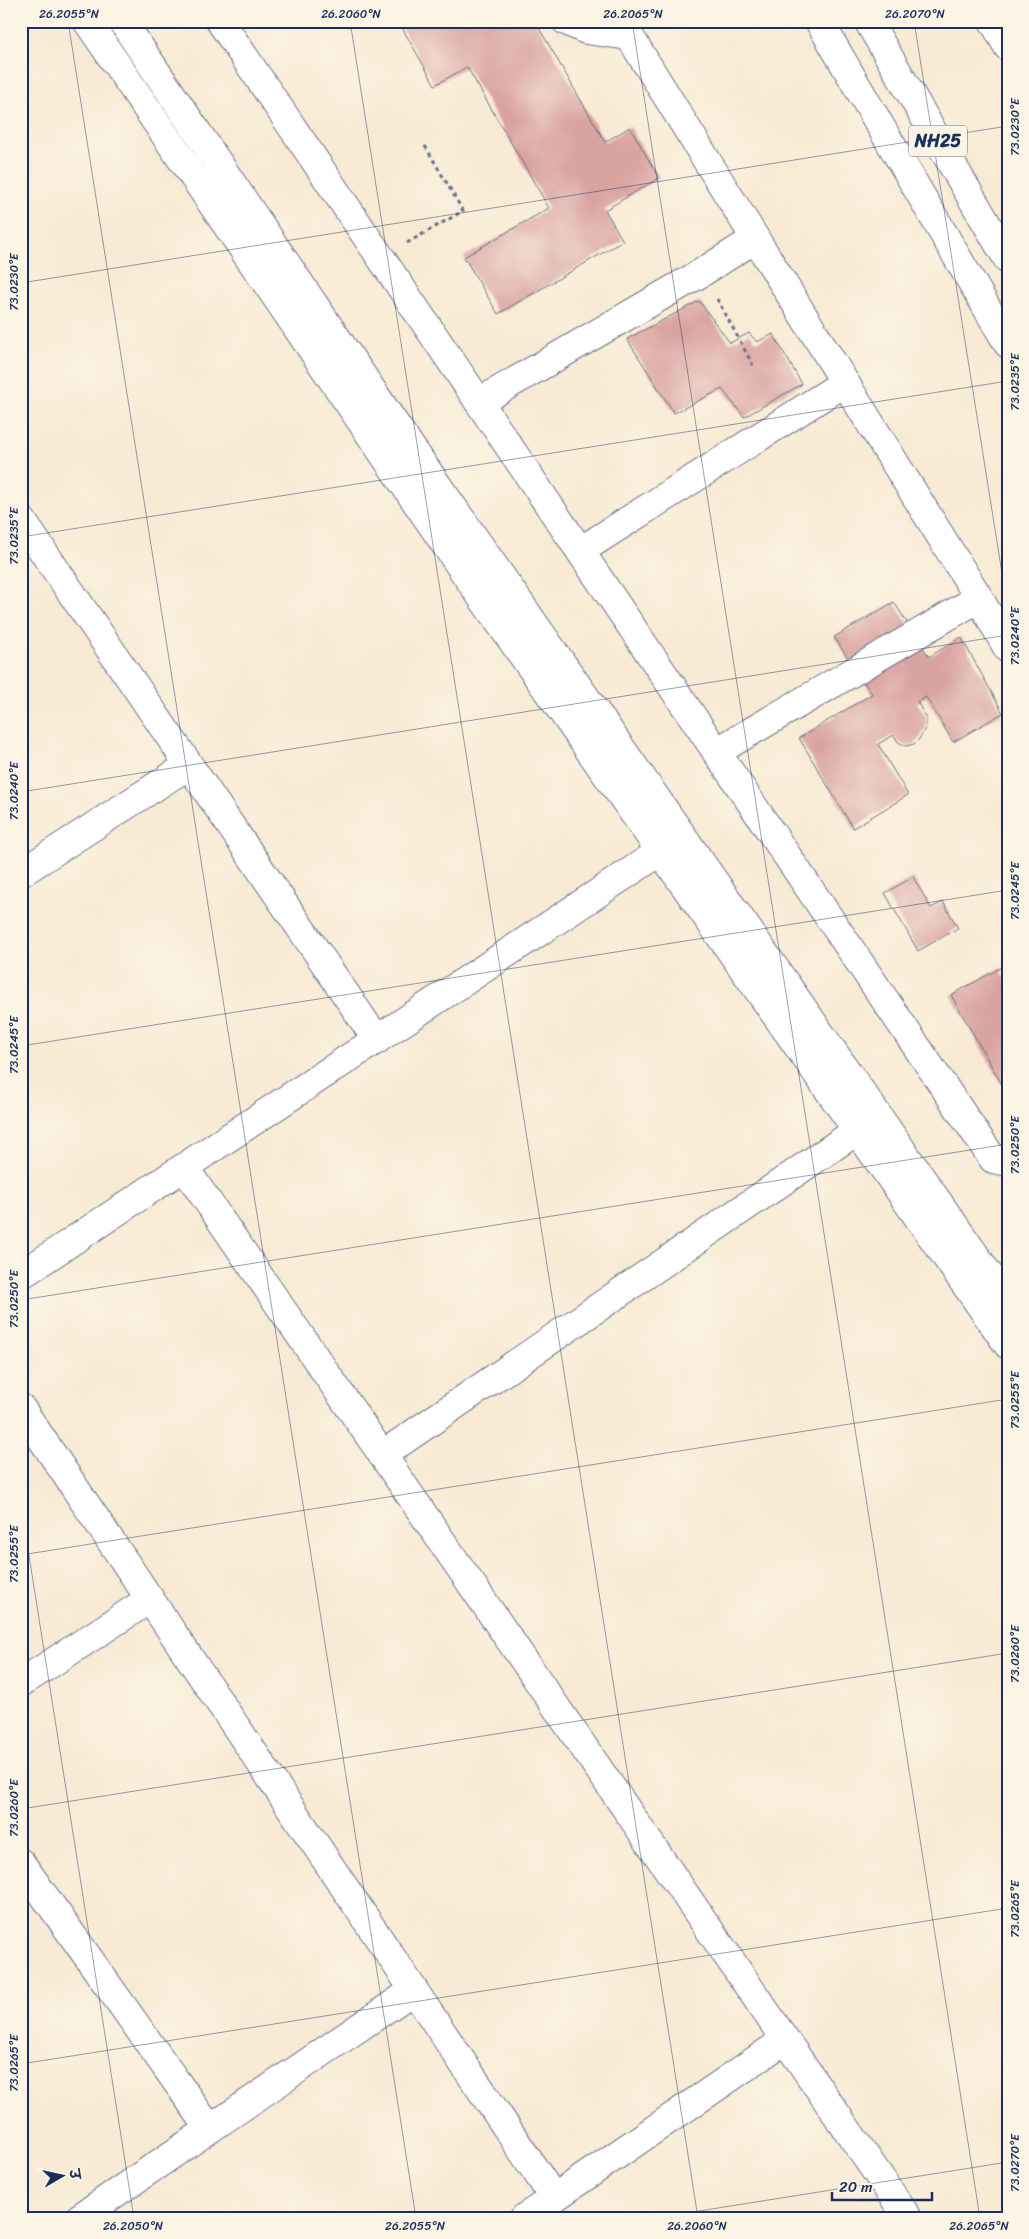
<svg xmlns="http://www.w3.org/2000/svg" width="1029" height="2239" font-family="Sriracha,'Playpen Sans Deva',sans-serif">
  <rect width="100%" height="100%" fill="#fcf5e5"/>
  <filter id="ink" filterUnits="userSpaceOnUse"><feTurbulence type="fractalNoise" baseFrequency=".02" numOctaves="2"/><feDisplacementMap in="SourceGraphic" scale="10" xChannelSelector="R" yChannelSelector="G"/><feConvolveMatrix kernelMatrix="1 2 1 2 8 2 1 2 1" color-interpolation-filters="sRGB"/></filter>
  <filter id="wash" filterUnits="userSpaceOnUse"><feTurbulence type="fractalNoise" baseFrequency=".0096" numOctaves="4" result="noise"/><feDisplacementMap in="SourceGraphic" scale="20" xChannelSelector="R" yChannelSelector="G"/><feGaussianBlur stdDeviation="1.12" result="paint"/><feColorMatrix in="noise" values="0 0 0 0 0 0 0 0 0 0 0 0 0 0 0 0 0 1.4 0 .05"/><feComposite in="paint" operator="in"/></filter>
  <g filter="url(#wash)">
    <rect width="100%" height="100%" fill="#f8ead4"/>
    <g id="blocks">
      <path fill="#d9a3a0" d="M398,21h137l70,121 25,-15 29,51 -54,32 18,31 -125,73 -34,-57 85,-49 -82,-141 -32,18z
        M699,301l31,42 19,-10 8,9 16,-8 29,50 -58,33 -22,-28 -48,24 -47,-74z
        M894,602l35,55 32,-20 42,76 -50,29 -27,-45 -9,5 9,15v10l-6,11 -6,6 -8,2 -8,-4 -4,-7 -16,9 30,51 -55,33 -54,-90 73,-44 -38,-57z
        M913,877l18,31 12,-6 15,26 -40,23 -33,-58z
        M1000,968l8,15v112l-57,-100z"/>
    </g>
  </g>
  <g filter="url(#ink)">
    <use href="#blocks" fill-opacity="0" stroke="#687087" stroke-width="1"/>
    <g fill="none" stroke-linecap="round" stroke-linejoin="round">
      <g stroke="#687087" stroke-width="30">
        <path id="minor" d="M87,21l386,564 535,760
          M122,21l279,412 607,869
          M220,21l773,1138 15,3
          M566,21l20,9 43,6
          M620,21l359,577 29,51
          M819,21l189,323
          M479,402l222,-129 54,-34
          M21,519l356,521
          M580,551l264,-168
          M716,752l263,-154
          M21,873l168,-108
          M184,1167l724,1051
          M21,1275l654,-433
          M21,1408l533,790 231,-158
          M382,1455l476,-325
          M21,1683l129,-84
          M21,1863l189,266
          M79,2218l335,-228
          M524,2218l30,-20"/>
      </g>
      <g stroke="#687087" stroke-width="30">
        <path id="highway" d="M868,21l140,239
          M993,21l15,26"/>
      </g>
      <path stroke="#687087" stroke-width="3" stroke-dasharray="4 4" stroke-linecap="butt" d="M407,243l56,-32 -39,-67
        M717,299l36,66"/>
      <use href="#minor" stroke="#fff" stroke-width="28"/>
      <use href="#highway" stroke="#fff" stroke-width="28"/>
    </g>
  </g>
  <path fill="none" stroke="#1b2f5e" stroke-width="1" stroke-opacity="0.45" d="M68,21l348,2197M350,21l348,2197M632,21l348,2197M914,21l94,590M21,28l45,-7M21,283l987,-157M21,537l987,-156M21,792l987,-157M21,1046l987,-156M21,1300l987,-156M21,1505l113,713M21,1555l987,-156M21,1809l987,-156M21,2064l987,-156M655,2218l353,-56"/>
  <g text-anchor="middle" stroke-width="5" stroke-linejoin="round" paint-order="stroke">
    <rect fill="#fcf5e5" stroke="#5e6a86" stroke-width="1" x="909" y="125.5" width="58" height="31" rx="4"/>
    <g font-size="18" font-weight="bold" fill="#1b2f5e">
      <text x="938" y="147">NH25</text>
    </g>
  </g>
  <rect width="1029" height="2239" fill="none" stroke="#fcf5e5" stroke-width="55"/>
  <g transform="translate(62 2176) rotate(81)" stroke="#fcf5e5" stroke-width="4" paint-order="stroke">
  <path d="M0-4L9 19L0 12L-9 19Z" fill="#1b2f5e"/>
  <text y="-8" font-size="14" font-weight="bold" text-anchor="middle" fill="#1b2f5e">उ</text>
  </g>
  <path d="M832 2192v8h100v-8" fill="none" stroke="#1b2f5e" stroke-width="2.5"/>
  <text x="839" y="2192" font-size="15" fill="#1b2f5e" stroke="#fcf5e5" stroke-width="4" paint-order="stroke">20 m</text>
  <rect x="28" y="28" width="974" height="2184" fill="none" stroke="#1b2f5e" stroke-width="2"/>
  <g font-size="12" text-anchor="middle" fill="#1b2f5e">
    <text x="69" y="18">26.2055°N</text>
    <text x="351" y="18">26.2060°N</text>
    <text x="633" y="18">26.2065°N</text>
    <text x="915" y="18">26.2070°N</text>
    <text transform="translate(1015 127) rotate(-90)" y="4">73.0230°E</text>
    <text transform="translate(14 282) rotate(-90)" y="4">73.0230°E</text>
    <text transform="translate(1015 382) rotate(-90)" y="4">73.0235°E</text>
    <text transform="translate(14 536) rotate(-90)" y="4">73.0235°E</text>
    <text transform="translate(1015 636) rotate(-90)" y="4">73.0240°E</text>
    <text transform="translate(14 791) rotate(-90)" y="4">73.0240°E</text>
    <text transform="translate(1015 891) rotate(-90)" y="4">73.0245°E</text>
    <text transform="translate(14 1045) rotate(-90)" y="4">73.0245°E</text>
    <text transform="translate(1015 1145) rotate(-90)" y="4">73.0250°E</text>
    <text transform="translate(14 1299) rotate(-90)" y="4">73.0250°E</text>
    <text transform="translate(1015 1400) rotate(-90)" y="4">73.0255°E</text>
    <text transform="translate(14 1554) rotate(-90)" y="4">73.0255°E</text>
    <text transform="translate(1015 1654) rotate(-90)" y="4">73.0260°E</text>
    <text transform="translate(14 1808) rotate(-90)" y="4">73.0260°E</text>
    <text transform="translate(1015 1909) rotate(-90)" y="4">73.0265°E</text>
    <text transform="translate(14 2063) rotate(-90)" y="4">73.0265°E</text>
    <text transform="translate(1015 2163) rotate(-90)" y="4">73.0270°E</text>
    <text x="133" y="2230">26.2050°N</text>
    <text x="415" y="2230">26.2055°N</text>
    <text x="697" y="2230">26.2060°N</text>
    <text x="979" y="2230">26.2065°N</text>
  </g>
</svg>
